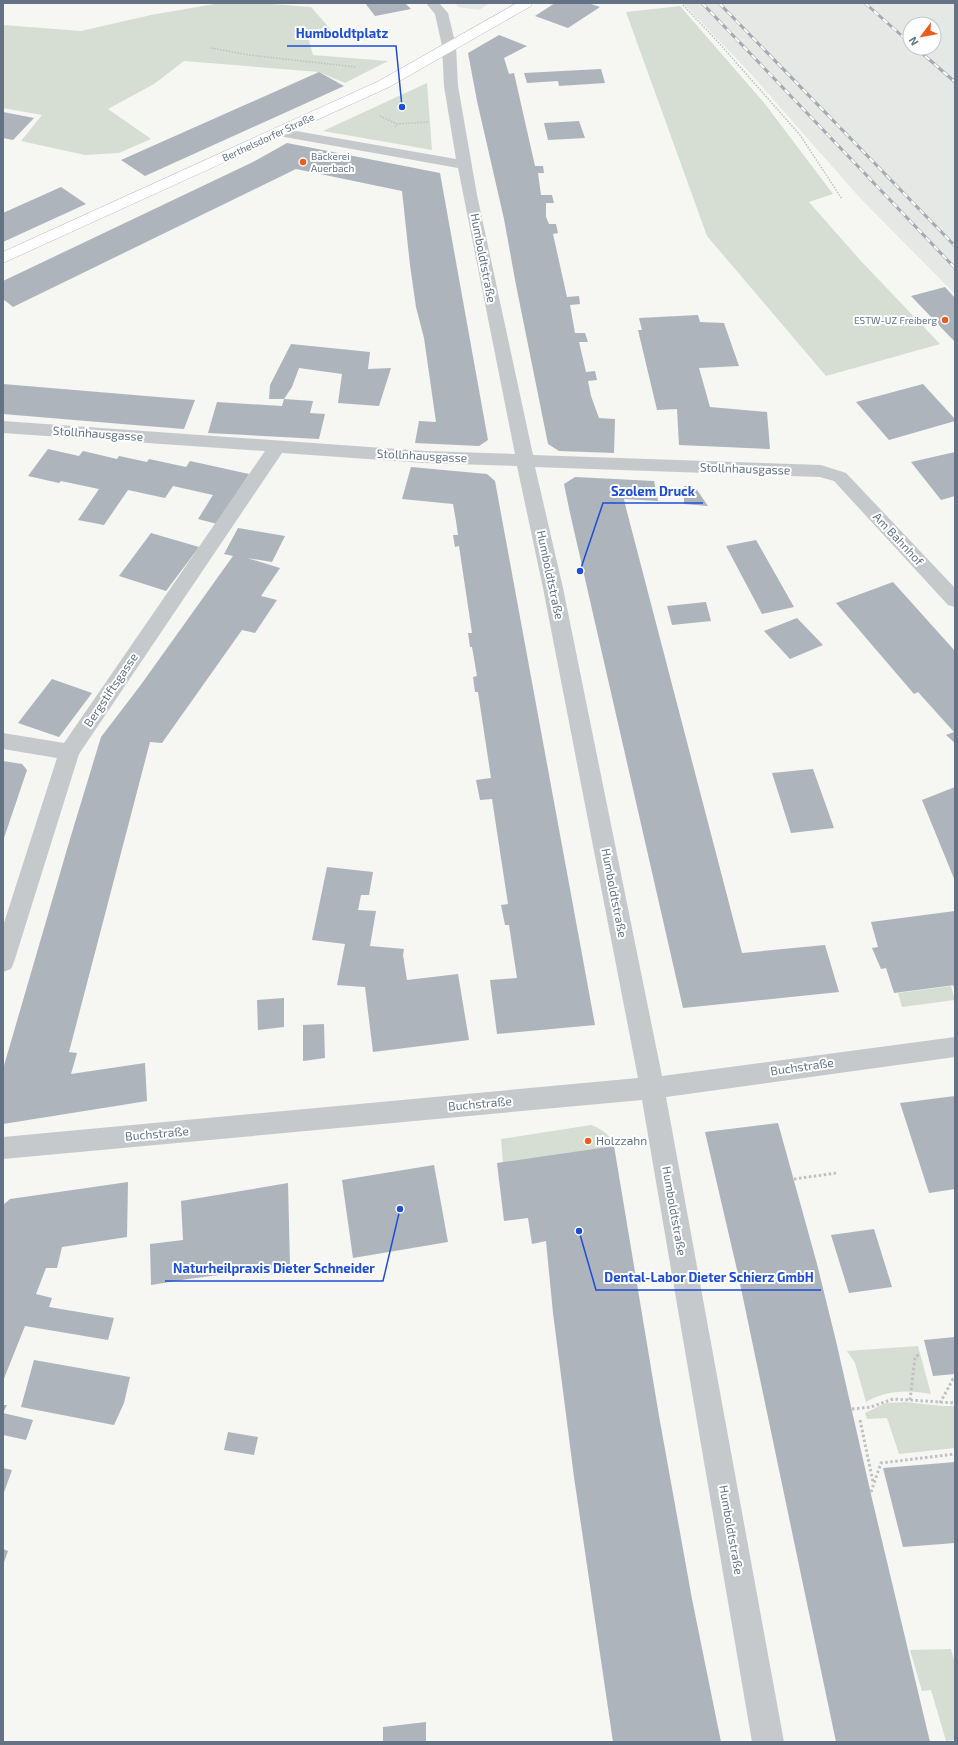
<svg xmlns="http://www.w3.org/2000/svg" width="958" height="1745" font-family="'Exo 2',sans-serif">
  <rect width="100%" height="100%" fill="#f6f6f2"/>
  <path fill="#e6e8e6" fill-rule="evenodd" d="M455,3h35l-11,7 -21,-3z
    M683,3h272v291l-95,-96 -108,-123zM910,24h24v24h-24z"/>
  <path fill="#d6ded3" d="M220,3h39l52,4 22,25 -25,5 5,18 75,6 -43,22 -26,-11 -135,-11 -30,23 -46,25 43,30 -32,14 -34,2 -64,-14 21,-26 -39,-7v-83l78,6 70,-16z
    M680,6l85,98 68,90 -24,8 51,58 80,84 -114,32 -119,-140 -81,-224z
    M427,83l5,67 -109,-19z
    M951,986l4,14 -53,7 -4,-14z
    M591,1125c11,4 20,10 23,21l-111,17 -2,-24z
    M918,1346l13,48c-23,-4 -44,-4 -65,8l-11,-39 -8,-12z
    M905,1402l38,4h12v42l-56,6 -12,-36 -20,1 -2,-6 21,-10z
    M951,1649l4,15v76l-9,1 -15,-51 -9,1 -12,-41z"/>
  <path fill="#adb4bb" d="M365,3h40l6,6 -36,7z
    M555,3h33l12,4 -32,21 -33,-12z
    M499,35l28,11 -23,12 5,16 5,-1 21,93h8l1,7h-6l3,22h11l2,8h-8v14l3,7h7l2,9 -5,1 14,63 12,-1 1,8 -10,1 5,28h10l3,9h-9l7,30 9,-1 2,9 -9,1 3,15 8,22 16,1 -1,34 -55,-2 -11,-7 -32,-159 -12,-66 -27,-118 -9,-48z
    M601,69l4,14 -46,3 -1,-5 -31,2 -3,-10z
    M319,72l25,14 -199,90 -24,-16z
    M3,112l31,6 -21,22 -10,-2z
    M579,121l6,17 -37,2 -4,-17z
    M287,143l153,30 48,267 -9,6 -64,-3 4,-22 17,1 -12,-84 -8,-31 -6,-42 -8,-74 -106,-22 -283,138 -10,-8v-18l250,-119z
    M61,187l25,17 -83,38v-29z
    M945,287l10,11v44l-44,-46z
    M698,315l2,7 24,1 15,43 -40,2 11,39 57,5 3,37 -91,-4 -2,-36 -20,1 -19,-80h4l-3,-12z
    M291,344l79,8 -2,17 23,-1 -12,38 -41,-3 4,-29 -43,-6 -7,19 -8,12 29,2 -3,12 15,1 -6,25 -111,-6 9,-31 65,4 2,-7h-15l1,-14z
    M3,384l143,12 49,4 -11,29 -50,-4 -131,-11z
    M923,384l32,35v2l-66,19 -33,-38z
    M48,449l31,7 4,-5 34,8 2,-3 28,6 2,-3 37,8 4,-6 59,13 -32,50 -19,-5 15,-24 -40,-9 -8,12 -37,-8 -24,35 -26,-5 21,-31 -38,-8 -2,2 -31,-7z
    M955,452v44l-14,4 -30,-38z
    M411,467l76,7 8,7 100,544 -98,9 -7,-54 27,-2 -8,-53h-4l-4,-20 7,-1 -16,-105 -12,1 -4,-20 15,-2 -13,-86h-3l-2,-15 4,-1 -5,-29h-2l-2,-14h4l-13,-87 -4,1 -2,-12h5l-2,-14 -3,-17 -51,-5z
    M575,477l79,4 4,20 -34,-2 2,9 116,445 83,-8 14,47 -156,16 -113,-495 -6,-29z
    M684,486l11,1 13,19 -24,-2z
    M238,528l47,8 -13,26 -25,-4 33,10 -19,28 16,4 -22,33 -13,-3 -80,113 -12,-1 -81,310 8,1 -6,21 74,-11 2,38 -144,23v-55l67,-230 31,-102 39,-51 93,-130 -9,-2z
    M151,533l48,14 -33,44 -47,-15z
    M756,540l38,67 -32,7 -36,-68z
    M893,582l62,69v92l-9,-8 8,-3 -36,-40 -4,2 -78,-91z
    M706,602l5,19 -39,4 -5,-19z
    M797,618l26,27 -33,14 -26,-28z
    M52,679l40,14 -33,44 -41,-14z
    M3,761l19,3 5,6 -24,71z
    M813,769l21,59 -43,5 -19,-60z
    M955,787v94l-33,-81z
    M327,867l46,5 -4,23h-8l-3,15 18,1 -6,35 34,3 -1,6 4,25 51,-6 11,66 -96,12 -8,-65 -28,-2 8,-41 -33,-4z
    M955,911v74l-61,8 -8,-25 -5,1 -9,-21 6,-1 -7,-25z
    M284,998v29l-26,3 -1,-30z
    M324,1024l1,34 -22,3v-36z
    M955,1096v93l-26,4 -29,-90z
    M778,1123l39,141 19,77 37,162 57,239h-94l-98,-468 -33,-142z
    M614,1146l45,270 33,183 29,143h-108l-39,-265 -21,-164 -7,-72 -14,3 -4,-26 -24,3 -7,-58z
    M434,1165l14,77 -95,16 -11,-78z
    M128,1182l-1,55 -65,10 -5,21h-11l-10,26 16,4 -3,9 65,11 -6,22 -83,-14 -22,55v-176l7,-6z
    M288,1183l2,83 -102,13 -37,6 -1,-41 33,-4 -2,-39z
    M874,1229l18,58 -43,6 -18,-58z
    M955,1337v37l-22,2 -9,-36z
    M34,1360l96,17 -6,26 -10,22 -93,-18z
    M3,1405h4l-4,8 30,7 -7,20 -23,-5z
    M228,1432l30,5 -4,18 -30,-5z
    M955,1462v81l-52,4 -20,-79z
    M3,1468l9,2 -9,25z
    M3,1549l5,2 -5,14z
    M426,1722v20h-43v-15z"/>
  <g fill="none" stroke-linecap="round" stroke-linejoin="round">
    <g stroke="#b7bcc1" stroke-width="1">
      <path id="secondary" d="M517,3h15l-1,3 -142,81 -386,176v-11l376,-171z"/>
    </g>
    <path stroke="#bfc0c3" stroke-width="1.5" stroke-dasharray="1.5 1.5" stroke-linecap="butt" d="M683,5l36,38 81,92 42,64
      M211,48l38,7 107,12
      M380,116l17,8
      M395,127l2,-3 31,-2"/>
    <path stroke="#bfc0c3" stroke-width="2.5" stroke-dasharray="2 2" stroke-linecap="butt" d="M954,985l1,2"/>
    <path stroke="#bfc0c3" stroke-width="3" stroke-dasharray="2.5 2.5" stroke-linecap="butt" d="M794,1179l42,-6
      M910,1400l5,-43 5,-3
      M940,1403l13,-24h2
      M852,1409l19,-2 22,-8 62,4
      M860,1420l13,62
      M871,1492l10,-29 74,-9"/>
    <path fill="#c5c9cc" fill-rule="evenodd" d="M426,3h13l9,10 8,33 2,40 19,109 56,260 288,10 25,8 109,115v19l-7,-2 -114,-124 -14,-4 -285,-10 28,121 99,488 293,-39v20l-289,40 118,645h-32l-110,-642 -639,59v-22l635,-59 -95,-490 -26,-122 -92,-3 -143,-10 -203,301 -65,208 -3,7 -8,3v-46l54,-168 -54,-9v-16l61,10 201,-292 -262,-18v-12l422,30 90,3 -57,-286 -179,-32 -5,-1 -2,-3 2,-3 5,-1 177,31 -12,-73 -2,-40 -7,-32z"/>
    <use href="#secondary" fill="#fff" fill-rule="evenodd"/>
    <g stroke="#a5aab1" stroke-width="3">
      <path id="rail" d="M702,3l253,265
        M719,3l236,243
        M865,3l45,40
        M916,48l39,34"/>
    </g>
    <use href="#rail" stroke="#fff" stroke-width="2" stroke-dasharray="6" stroke-linecap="butt"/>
  </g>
  <g fill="#ec5c1d" stroke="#fff" stroke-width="1.5">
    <circle cx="303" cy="162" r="4"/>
    <circle cx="945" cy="320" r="4"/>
    <circle cx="588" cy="1141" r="4"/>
  </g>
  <g text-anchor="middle" stroke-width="4" stroke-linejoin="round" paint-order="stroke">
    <g font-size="10" fill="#637385" stroke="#fff">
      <text transform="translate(268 137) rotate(-25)" y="4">Berthelsdorfer Straße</text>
    </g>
    <g font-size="10" fill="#637385" stroke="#fff" text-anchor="start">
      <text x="311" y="160">Bäckerei<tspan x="311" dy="12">Auerbach</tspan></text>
      <text x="937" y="324" text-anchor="end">ESTW-UZ Freiberg</text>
    </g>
    <g font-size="12" fill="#637385" stroke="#fff">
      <text transform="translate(483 258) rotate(79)" y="4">Humboldtstraße</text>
      <text transform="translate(98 434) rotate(4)" y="4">Stollnhausgasse</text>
      <text transform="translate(422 456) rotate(3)" y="4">Stollnhausgasse</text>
      <text transform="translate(745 469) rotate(2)" y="4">Stollnhausgasse</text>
      <text transform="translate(898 539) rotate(47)" y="4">Am Bahnhof</text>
      <text transform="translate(550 575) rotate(78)" y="4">Humboldtstraße</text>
      <text transform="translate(111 690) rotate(-56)" y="4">Bergstiftsgasse</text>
      <text transform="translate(614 893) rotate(79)" y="4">Humboldtstraße</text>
      <text transform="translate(802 1067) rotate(-8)" y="4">Buchstraße</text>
      <text transform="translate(480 1104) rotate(-5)" y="4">Buchstraße</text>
      <text transform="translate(157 1134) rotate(-5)" y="4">Buchstraße</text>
      <text transform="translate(674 1211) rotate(80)" y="4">Humboldtstraße</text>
      <text transform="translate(731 1530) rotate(80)" y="4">Humboldtstraße</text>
    </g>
    <g font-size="12" fill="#637385" stroke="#fff" text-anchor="start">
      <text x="596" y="1145">Holzzahn</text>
    </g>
  </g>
  <path fill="none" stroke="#1d4ed8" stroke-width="1.5" d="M402 107L396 46H287M580 571L603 503H703M400 1209L383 1281H165M579 1231L596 1290H821"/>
  <g fill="#1d4ed8" stroke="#fff" stroke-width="1.5">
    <circle cx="402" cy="107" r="4"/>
    <circle cx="580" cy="571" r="4"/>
    <circle cx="400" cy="1209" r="4"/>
    <circle cx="579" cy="1231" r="4"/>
  </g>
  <g font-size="13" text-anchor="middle" font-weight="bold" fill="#1d4ed8" stroke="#fff" stroke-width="4" stroke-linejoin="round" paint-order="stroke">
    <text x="342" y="38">Humboldtplatz</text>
    <text x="653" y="496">Szolem Druck</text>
    <text x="274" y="1273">Naturheilpraxis Dieter Schneider</text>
    <text x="709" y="1282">Dental-Labor Dieter Schierz GmbH</text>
  </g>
  <rect width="958" height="1745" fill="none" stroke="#637385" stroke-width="8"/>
  <g transform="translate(922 36) rotate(238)"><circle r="19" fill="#ffffff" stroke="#c1c7ce"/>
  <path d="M0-3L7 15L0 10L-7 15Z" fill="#ec5c1d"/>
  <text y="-6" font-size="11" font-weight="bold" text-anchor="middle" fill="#637385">N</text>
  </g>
</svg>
